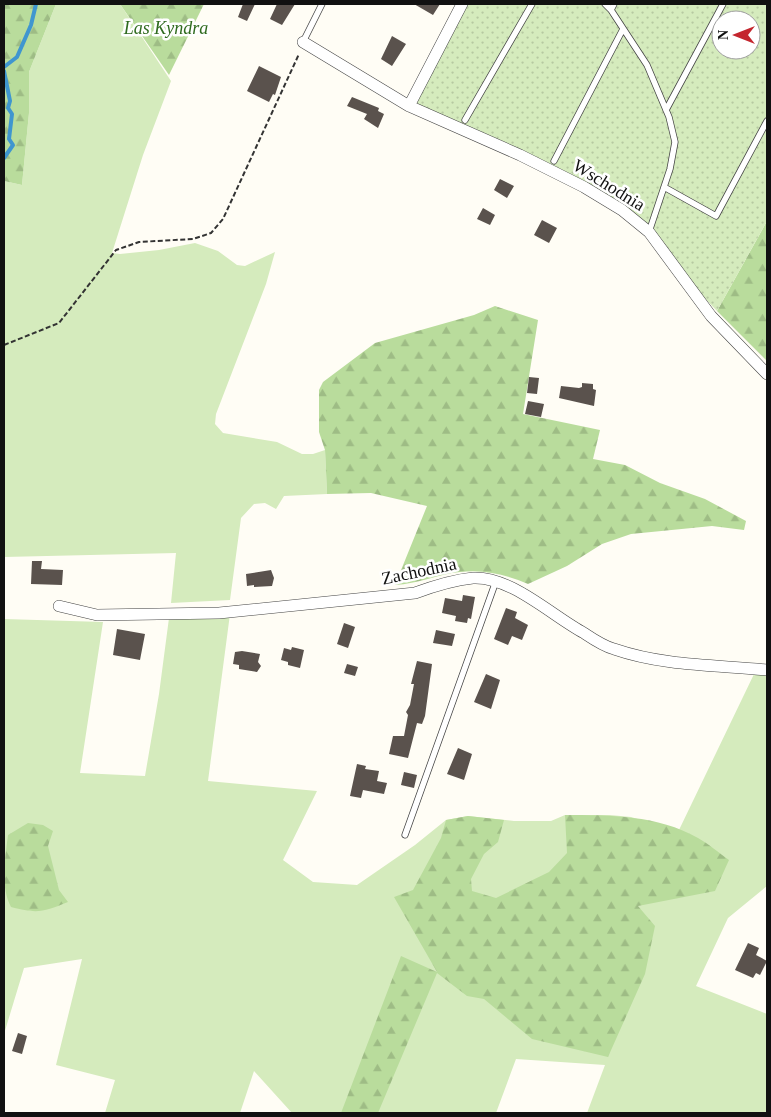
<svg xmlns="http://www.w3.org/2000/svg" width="771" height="1117" font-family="Georgia,serif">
  <defs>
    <pattern id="forest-firs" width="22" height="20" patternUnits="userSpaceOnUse" patternTransform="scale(1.25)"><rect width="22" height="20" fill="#b9dc9c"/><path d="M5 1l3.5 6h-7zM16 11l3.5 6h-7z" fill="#9ebc85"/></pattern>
    <pattern id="garden-dots" width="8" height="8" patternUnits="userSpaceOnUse" patternTransform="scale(1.25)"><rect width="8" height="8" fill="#d5ebbd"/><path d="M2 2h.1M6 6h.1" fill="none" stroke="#b6c8a1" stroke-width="1.8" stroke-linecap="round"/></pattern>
  </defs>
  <rect width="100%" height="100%" fill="#fffdf5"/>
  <path fill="#d5ebbd" d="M56,4h64l51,77 -28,74 -31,98 8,1 39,-4 36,-7 23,8 19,14 8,1 30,-14 -9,32 -50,130 -1,10 8,9 54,9 25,12h11l12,-4 2,44 -43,2 -8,13 -11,-6 -11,1 -13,14 -11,82 -59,3 5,-50 -172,4v-376l18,4 7,-72v-41z
    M230,614l-22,167 109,10 -34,69 30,22 44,3 58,-40 31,-25 22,-4 46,5h37l14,-6h45l21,2 40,12 8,1 76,-158h12v214l-39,32 -32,68 71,28v99h-180l18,-48 -89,-6 -20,54h-204l-38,-42 -14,42h-135l10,-33 -59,-15 26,-106 -58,9 -20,66v-415l99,3 -23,151 65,3 14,-82 10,-76z"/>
  <path fill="url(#forest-firs)" d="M4,4h52l-27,68v41l-7,72 -18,-4z
    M120,4h84l-35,71z
    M767,221v140l-50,-50z
    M495,306l43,14 -15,94 77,16 -7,29 32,6 35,18 45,16 41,22 -2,9 -32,-4 -81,8 -29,10 -35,22 -39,18c-21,-9 -44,-15 -68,-12 -22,2 -42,12 -65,13l32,-79 -56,-13 -44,1 -2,-44 -6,-18v-42l4,-8 52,-39 99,-28z
    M565,815c44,0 93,0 133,23 11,6 21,15 31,22l-14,31 -77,15 17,20 -10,48 -37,83 -76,-18 -48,-40 -17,-3 -30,-23 -59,140h-37l60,-157 36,16 -43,-75 19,-7 28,-52 5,-18 22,-4 36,4 -6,22 -14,12 -13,25 1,12 24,7 53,-26 18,-19z
    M28,823l15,2 10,6 -5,15 11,44 9,12c-24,10 -31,12 -57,5 -11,-21 -6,-48 -3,-72z"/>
  <path fill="url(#garden-dots)" fill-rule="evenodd" d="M460,4h307v217l-50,90 -24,-25 -53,-65 -234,-121zM721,20h30v30h-30z"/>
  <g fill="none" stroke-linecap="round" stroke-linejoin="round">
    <path stroke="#3f96cf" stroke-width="4" d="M4,67l13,-10 14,-32 5,-21
      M4,71l6,30 -2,7 4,6 -3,25 4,6 -9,13"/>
  </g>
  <path fill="#5a524d" d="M243,4h12l-8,17 -9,-4z
    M277,4h18l-13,21 -12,-6z
    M414,4h26l-7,11z
    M392,36l14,8 -14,22 -11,-7z
    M259,66l22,11 -6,18 -2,-1 -4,8 -22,-11z
    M352,97l27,11 -1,3 6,3 -6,14 -14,-9 3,-5 -20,-8z
    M500,179l14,7 -7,12 -13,-8z
    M483,208l12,7 -5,10 -13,-6z
    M542,220l15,8 -8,15 -15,-8z
    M529,377l10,1 -2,16 -10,-1z
    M582,383l11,1v5l3,1 -2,16 -35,-8 2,-12 18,2 3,-1z
    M528,401l16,3 -3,13 -16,-3z
    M32,561h10l-1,8 22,1 -1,15 -31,-1z
    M271,570l3,8 -2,8 -18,1v-2l-7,1 -1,-12z
    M463,595l12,2 -4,22 -3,-1 -1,5 -12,-2 1,-5 -14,-3 3,-15 17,3z
    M506,608l11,4 -2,6 13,7 -6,15 -10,-4 -4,9 -14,-6z
    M344,623l11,4 -7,21 -11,-4z
    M117,629l28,5 -5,26 -27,-5z
    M436,630l19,4 -3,12 -19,-3z
    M292,647l12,3 -4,18 -12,-3v-3l-7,-2 3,-12 7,2z
    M242,651l18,3 -2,8 3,4 -4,6 -18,-3v-4l-6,-1 2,-12z
    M417,661l15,3 -7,52 -3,8 -5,-1 -9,35 -19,-4 4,-18h11l4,-21 -2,-3 4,-7 4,-21h-3z
    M347,664l11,3 -3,9 -11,-3z
    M486,674l14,6 -9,29 -17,-7z
    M458,748l14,6 -8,26 -17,-6z
    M357,764l9,2 -1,3 14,2 -2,10 10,2 -3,11 -21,-4 -2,8 -11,-2z
    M404,772l13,3 -3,13 -13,-3z
    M748,943l11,5 -3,7 11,6 -7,14 -4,-2 -3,5 -18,-8z
    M18,1033l9,3 -5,18 -10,-3z"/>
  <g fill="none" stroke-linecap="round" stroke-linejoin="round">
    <g stroke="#444" stroke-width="7">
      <path id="service" d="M605,4l6,6 3,-6
        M611,10l36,55 22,52 6,25 -5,27 -21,63
        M303,42l19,-38
        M666,110l57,-106
        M465,120l67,-116
        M554,161l69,-132
        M664,187l52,29 51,-95
        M405,835l91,-254"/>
    </g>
    <g stroke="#444" stroke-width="12">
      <path id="minor" d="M303,42l106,64 111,49 64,32 38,23 27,22 62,84 56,58
        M409,106l53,-102
        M59,606l38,9 122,-2 196,-20c19,-7 38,-13 58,-15 38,-2 79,38 111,55 9,6 19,13 30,16 49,17 102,16 153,21"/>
    </g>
    <path stroke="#333" stroke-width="2" stroke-dasharray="5 2.5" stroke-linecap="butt" d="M4,345l55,-22 57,-73 23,-8 54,-3 18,-6 12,-14 76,-165"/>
    <use href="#service" stroke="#fff" stroke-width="5.5"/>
    <use href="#minor" stroke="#fff" stroke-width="11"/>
  </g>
  <g text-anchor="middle" stroke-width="5" stroke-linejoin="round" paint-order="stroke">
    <g font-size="18" font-style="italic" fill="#2f6b1f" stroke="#fff">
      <text x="166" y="34">Las Kyndra</text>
    </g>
    <g font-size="18" fill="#111" stroke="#fff">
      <text transform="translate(609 185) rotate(32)" y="6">Wschodnia</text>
      <text transform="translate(419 571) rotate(-12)" y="6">Zachodnia</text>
    </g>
  </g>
  <rect width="771" height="1117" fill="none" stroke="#111111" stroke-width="10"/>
  <g transform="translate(736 35) rotate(270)"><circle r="24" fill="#ffffff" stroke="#a0a0a0"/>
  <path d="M0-4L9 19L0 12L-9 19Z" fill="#c4262e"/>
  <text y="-8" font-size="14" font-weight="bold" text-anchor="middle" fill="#111111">N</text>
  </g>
</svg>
